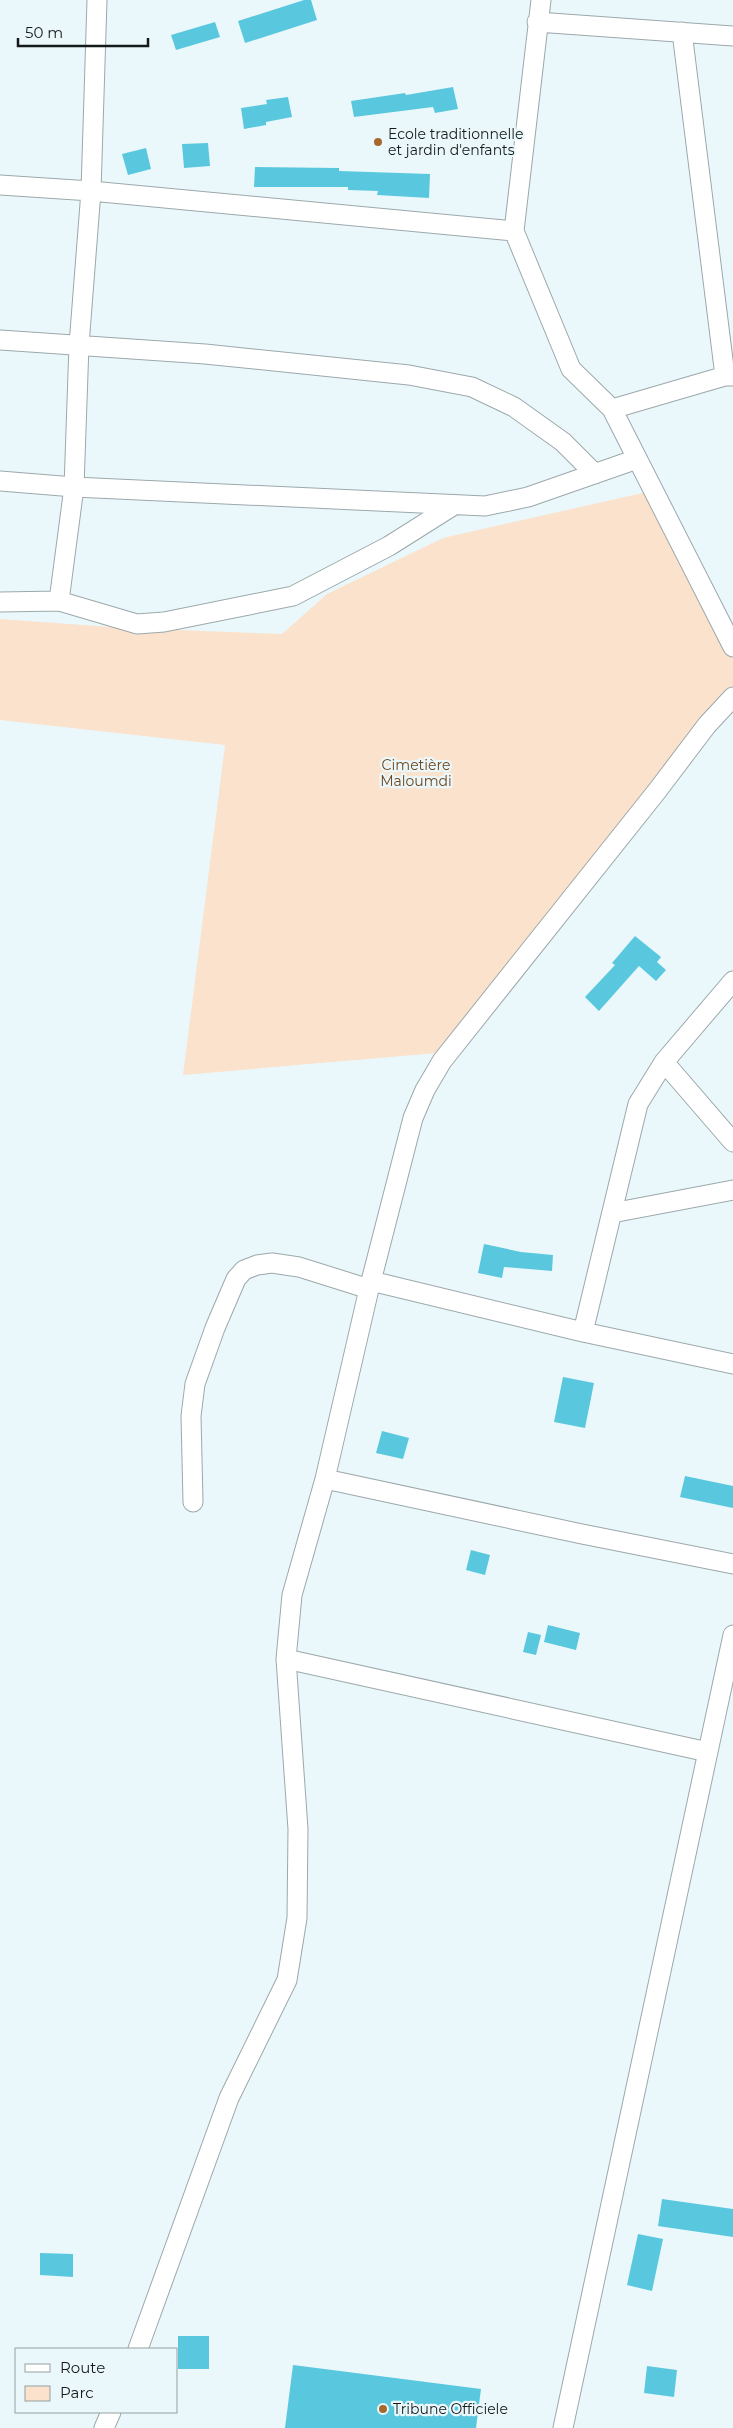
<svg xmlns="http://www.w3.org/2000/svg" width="733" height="2428" font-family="Montserrat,sans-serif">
  <rect width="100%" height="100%" fill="#ebf8fb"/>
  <path fill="#fae2cd" d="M660,489l73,172v25l-296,367 -254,22 42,-330 -225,-25v-101l126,9 156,6 45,-40 116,-56z"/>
  <path fill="#59c8de" d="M304,0h7l6,20 -72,23 -7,-22z
    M215,22l5,15 -44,13 -5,-15z
    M453,87l5,22 -23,4 -2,-6 -79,10 -3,-16 54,-8 1,2z
    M288,97l4,20 -26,5v3l-22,4 -3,-21 26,-4 -1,-4z
    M208,143l2,23 -26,2 -2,-24z
    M146,148l5,21 -23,6 -6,-21z
    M255,167l84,1v3l91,3 -1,24 -52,-3 1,-4 -30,-1v-3h-94z
    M635,936l26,21 -4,5 9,8 -10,11 -17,-15 -40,45 -14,-14 30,-32 -3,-2z
    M484,1244l37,8 32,3 -1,16 -48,-4 -2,11 -24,-5z
    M563,1377l31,6 -9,45 -31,-6z
    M382,1431l27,7 -6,21 -27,-6z
    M685,1476l48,10v22l-53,-11z
    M471,1550l19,5 -5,20 -19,-5z
    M548,1625l32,8 -4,17 -32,-8z
    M528,1632l13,3 -5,20 -13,-3z
    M662,2199l71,10v28l-75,-11z
    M638,2234l25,5 -11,52 -25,-6z
    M40,2253l33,1v23l-33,-2z
    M178,2336h31v33h-31z
    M293,2365l188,24 -5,39h-191z
    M647,2366l30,4 -3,27 -30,-4z"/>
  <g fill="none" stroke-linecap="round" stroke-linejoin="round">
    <g stroke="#9ca8ab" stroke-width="21">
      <path id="street" d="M541,0l-27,231 57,138 41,40 121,238
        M537,22l196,14
        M682,32l43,344
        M0,185l91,6 423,40
        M0,340l205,14 204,21 63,12 42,20 49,35 32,32
        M612,409l113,-33h8
        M0,481l74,6 411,19 43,-9 109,-38
        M59,601l15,-114 5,-142 12,-154 6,-191
        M0,602l59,-1 78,23 27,-2 129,-26 96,-50 65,-41
        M664,1062l69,80
        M612,1213l121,-23
        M371,1281l212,51 150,32
        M583,1332l55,-228 26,-42 69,-81
        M325,1479l257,55 151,30
        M193,1502l-2,-86 4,-32 20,-56 21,-49 8,-9 13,-5 15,-2 27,4 70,22
        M286,1659l422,93
        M138,2349l91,-251 58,-118 10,-62 1,-89 -12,-170 6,-64 33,-116 44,-190 44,-171 12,-28 17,-29 215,-270 50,-66 26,-28
        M104,2428l7,-16
        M563,2428l170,-793"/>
    </g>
    <use href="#street" stroke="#fff" stroke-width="19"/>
  </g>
  <g fill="#a6692d" stroke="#ebf8fb" stroke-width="2">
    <circle cx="378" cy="142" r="5"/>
    <circle cx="383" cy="2409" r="5"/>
  </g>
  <g text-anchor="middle" stroke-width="4.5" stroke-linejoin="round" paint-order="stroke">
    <g font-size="14" fill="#15191a" stroke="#ebf8fb" text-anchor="start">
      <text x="388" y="139">Ecole traditionnelle<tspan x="388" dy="16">et jardin d'enfants</tspan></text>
      <text x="393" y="2414">Tribune Officiele</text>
    </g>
    <g font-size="14" fill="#70451b" stroke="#ebf8fb">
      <text x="416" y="770">Cimetière<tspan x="416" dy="16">Maloumdi</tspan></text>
    </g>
  </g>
  <rect x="15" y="2348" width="162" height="65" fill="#ebf8fb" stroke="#959fa1"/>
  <rect x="25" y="2364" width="25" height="8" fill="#ffffff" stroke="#959fa1"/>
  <text x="60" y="2373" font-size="15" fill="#15191a">Route</text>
  <rect x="25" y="2386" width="25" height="15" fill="#fae2cd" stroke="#959fa1"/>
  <text x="60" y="2398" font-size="15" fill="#15191a">Parc</text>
  <path d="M18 38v8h130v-8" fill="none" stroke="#15191a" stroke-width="2.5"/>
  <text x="25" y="38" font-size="15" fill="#15191a" stroke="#ebf8fb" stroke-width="4" paint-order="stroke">50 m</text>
</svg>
